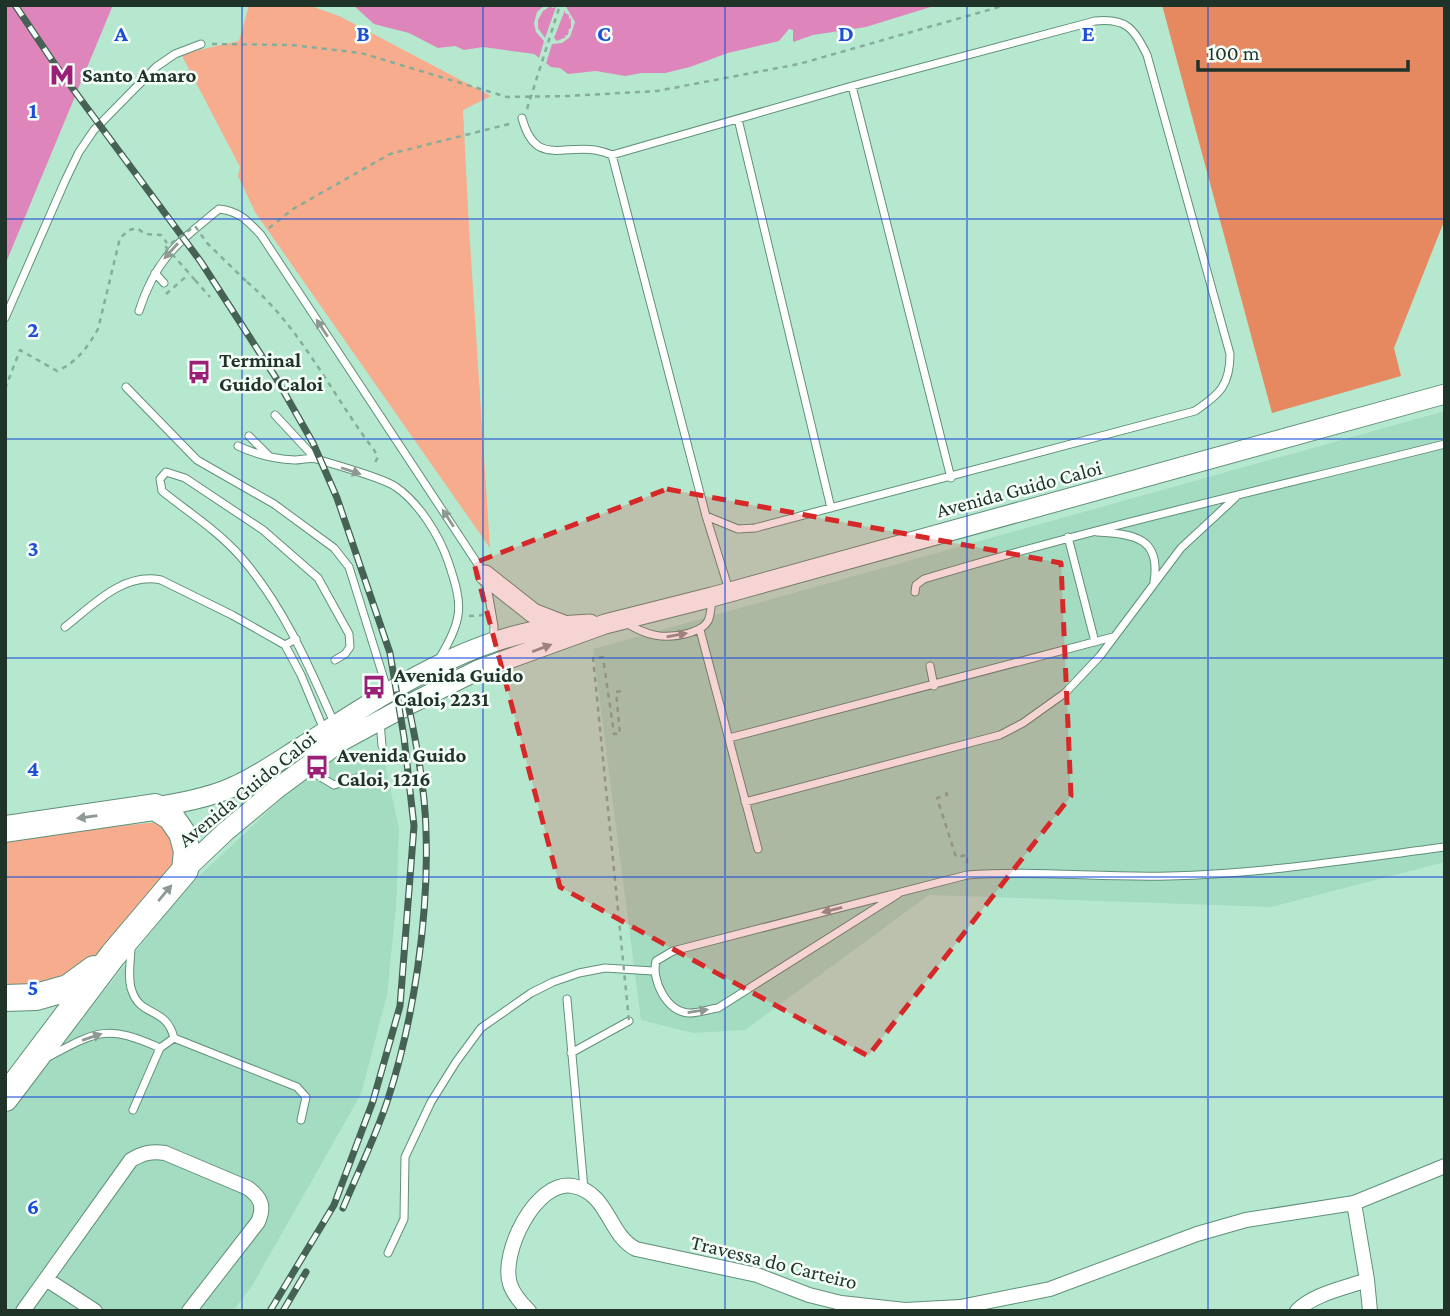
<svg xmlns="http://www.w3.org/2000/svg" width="1450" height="1316" font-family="'Crimson Pro',serif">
  <rect width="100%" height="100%" fill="#b6e8cf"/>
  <path fill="#a3dcc1" d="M1445,411v451l-174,45 -342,-12 -184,135 -52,3 -52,-13 -48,-371z
    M345,750l38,5 16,74 -3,78 -9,88 -26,99 -109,192 -19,25h-228v-195l182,-229 102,-95z"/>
  <path fill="#f7ac8d" d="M249,5h59l31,11 152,80 -28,14 6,117 21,321 -235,-336 -17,-36 2,-9 -59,-113 58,-13z
    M159,822l6,2 15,33c-35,42 -82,113 -137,129 -11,3 -26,1 -38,1v-145l17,-6z"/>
  <path fill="#e68961" d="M1162,5h283v214l-51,129 7,28 -129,37z"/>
  <path fill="#de86bc" d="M5,5h108l-108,260z
    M353,5h584l-71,22 -53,8 -20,7v-12l-4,-1 -10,12 -51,12 -38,14 -25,6h-23l-17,3 -29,-5 -28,3 -8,-6 -9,-1 -17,-13 -51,-7 -19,3 -9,-4 -17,2 -29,-15 -35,-9z"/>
  <path fill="#b6e8cf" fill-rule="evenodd" d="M545,5h20l10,17 -5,15 -8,6 -10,1 -7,23 -7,-5 6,-21 -8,-9 -2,-9 3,-11zM551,6l1,2 4,-1 -11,31 -7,-10v-8l5,-9zM565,10v3l4,2v4l2,-1v10l-2,1 -1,6h-3l1,2 -9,4 -3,-3z"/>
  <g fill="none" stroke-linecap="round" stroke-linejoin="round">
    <g stroke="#609079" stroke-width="9">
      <path id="lane" d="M852,86l99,392
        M522,118c13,48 39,27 73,32 6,1 12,3 17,5l94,361 23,74
        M738,119l93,389
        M612,155l240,-69 243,-65c31,-3 39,7 52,34l83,299c0,31 -10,40 -35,57l-440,117 -17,1 -32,-13
        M155,273l9,10
        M139,311c17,-53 39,-68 80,-102 20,2 29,12 42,26l224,340 9,51v14
        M5,318l60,-137 14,-29 15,-22 62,-63 19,-13 26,-10
        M126,387l71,73 77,44 60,44 15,19 39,125
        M275,415l40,43
        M249,436l20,20
        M238,446c19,9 36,13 57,14 6,0 15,-3 21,-1 17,5 68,19 80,28 23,16 43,48 52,74 16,47 15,57 -10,100
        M1097,532c38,2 64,6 57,50
        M1068,537l27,105
        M915,592l1,-7 8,-6c172,-52 347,-91 521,-135
        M625,622c21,14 40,18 64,11 8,-3 14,-4 19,-12 3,-6 3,-15 4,-22
        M65,627c27,-21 58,-55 96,-47l71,35 53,30 11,-6
        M700,630l58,219
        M285,645l16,30 23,55
        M930,666l4,20
        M380,721l2,25
        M335,725c-26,-59 -52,-120 -95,-169 -22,-25 -52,-44 -78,-65l-2,-12 6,-7 19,6 78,52 55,48 31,56 1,13 -5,7 -10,6
        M729,738l384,-101
        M307,769l27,16 26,-8
        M745,802l255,-67 23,-12 42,-30 35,-37 81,-108 54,-50
        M898,894l-180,114c-9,1 -19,5 -28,5 -23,0 -39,-33 -34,-52l17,-10 294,-76c68,-5 135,3 202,1 93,-2 184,-17 276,-29
        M131,947c0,13 -4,31 1,44 9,27 34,15 42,47
        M567,999l17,190
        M174,1038l123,49 9,10 -5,23
        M571,1053l58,-32
        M50,1056c49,-26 58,-31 110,-8
        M133,1110l27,-62 14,-10
        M388,1253l16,-34 1,-62 26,-55 25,-40 25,-34 50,-35 22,-11 26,-9 26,-5 48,3"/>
    </g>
    <g stroke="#609079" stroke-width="16">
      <path id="street" d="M46,1279l49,32
        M1367,1280l-13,-77 91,-37
        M23,1311l108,-151c12,-7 20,-9 34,-7l83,35c13,10 17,18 10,34l-69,89
        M529,1311c-8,-8 -16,-17 -19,-27 -10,-31 26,-105 63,-98 36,7 35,49 63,63l121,26 52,20 32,8 64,7 55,-3 90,-18 147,-55 49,-14 108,-17
        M1297,1311c16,-17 48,-23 70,-31l3,31"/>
    </g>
    <g stroke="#609079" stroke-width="21">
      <path id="secondary" d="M485,575l48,38 31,12
        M155,807c26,-4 58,-10 82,-22 22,-10 43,-25 64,-38 90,-57 179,-120 289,-123
        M185,870l40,-38 54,-45 61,-45 70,-38 68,-34 127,-46 107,-27 733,-203"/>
    </g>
    <g stroke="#609079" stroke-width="28">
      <path id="highway" d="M5,829l150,-22 16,10 11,16 5,18 -2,19 -72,85 -108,143
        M5,998l31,-1 32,-9 26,-19"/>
    </g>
    <path stroke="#85ad99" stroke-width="2.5" stroke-dasharray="5 5" stroke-linecap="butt" d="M212,44l80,1 69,8 146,44 61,-1 89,-5 142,-27 207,-59
      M527,109l33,-104
      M269,228l24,-19 97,-55 123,-31
      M195,280l15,17
      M247,282c53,44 85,113 127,168l4,7 -5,9
      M5,389l15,-39 37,21c19,-8 31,-24 41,-42l22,-91 9,-8 8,-2 8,6 16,1 6,8
      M469,616l14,-1
      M946,792l1,3 -10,3 19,59 11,-2v10"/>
    <use href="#lane" stroke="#fff" stroke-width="7"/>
    <use href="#street" stroke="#fff" stroke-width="14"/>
    <use href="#secondary" stroke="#fff" stroke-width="19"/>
    <use href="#highway" stroke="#fff" stroke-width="26"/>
    <g stroke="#466254" stroke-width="7">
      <path id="rail" d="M15,5l41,61 145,196 75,116 37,65 24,55 53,155 14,84 10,89 -14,180 -27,95 -39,104 -64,106
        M343,1208c15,-36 33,-72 45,-109 26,-80 41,-184 38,-268 -1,-42 -9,-86 -18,-127
        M283,1311l23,-39"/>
    </g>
    <use href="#rail" stroke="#f5fff9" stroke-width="4.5" stroke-dasharray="13" stroke-linecap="butt"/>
    <path stroke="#85ad99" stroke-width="2.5" stroke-dasharray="5 5" stroke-linecap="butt" d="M195,280l-29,-33 29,-21 12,17 40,39
      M166,294l23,-20
      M621,691l-5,1 4,42h-6l-11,-77 -10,1 36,363"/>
  </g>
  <defs><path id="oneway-solid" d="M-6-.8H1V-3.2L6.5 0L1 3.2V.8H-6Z" transform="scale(1.75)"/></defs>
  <g fill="#8f9994">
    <use href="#oneway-solid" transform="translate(171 251) rotate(132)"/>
    <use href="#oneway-solid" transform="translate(322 328) rotate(-123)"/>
    <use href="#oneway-solid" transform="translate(351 471) rotate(18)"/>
    <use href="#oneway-solid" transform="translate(448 518) rotate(-123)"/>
    <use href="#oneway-solid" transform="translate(677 635) rotate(-10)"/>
    <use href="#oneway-solid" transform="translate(542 648) rotate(-21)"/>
    <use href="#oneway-solid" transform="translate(87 817) rotate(172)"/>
    <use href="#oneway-solid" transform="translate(165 893) rotate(-50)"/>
    <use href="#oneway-solid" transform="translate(832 910) rotate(166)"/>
    <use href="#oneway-solid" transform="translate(698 1011) rotate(-9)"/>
    <use href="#oneway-solid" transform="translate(92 1037) rotate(-19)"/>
  </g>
  <path fill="#d62828" fill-opacity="0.2" stroke="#d62828" stroke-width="5" stroke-dasharray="14 9" stroke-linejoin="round" d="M667,489l394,74 10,233 -203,260 -308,-169 -86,-324z"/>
  <path fill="none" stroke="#1d4ed8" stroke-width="2" stroke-opacity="0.55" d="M242,5v1306M483,5v1306M725,5v1306M967,5v1306M1208,5v1306M5,219h1440M5,439h1440M5,658h1440M5,877h1440M5,1097h1440"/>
  <defs>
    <g id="metro-bare" transform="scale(1.89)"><path d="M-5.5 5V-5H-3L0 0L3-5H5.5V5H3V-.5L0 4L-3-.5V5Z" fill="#9b1f76" stroke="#f5fff9" stroke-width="2.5" paint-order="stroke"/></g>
    <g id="bus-bare" transform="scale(1.89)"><path d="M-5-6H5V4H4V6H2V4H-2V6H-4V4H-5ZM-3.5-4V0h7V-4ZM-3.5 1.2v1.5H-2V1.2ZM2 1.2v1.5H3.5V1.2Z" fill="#9b1f76" stroke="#f5fff9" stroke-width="2.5" paint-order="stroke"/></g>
  </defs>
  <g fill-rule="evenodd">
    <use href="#metro-bare" x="62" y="75"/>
    <use href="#bus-bare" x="199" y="372"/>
    <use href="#bus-bare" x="374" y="687"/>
    <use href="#bus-bare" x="317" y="767"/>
  </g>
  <g text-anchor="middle" stroke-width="5" stroke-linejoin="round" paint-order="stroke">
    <g font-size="21" font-weight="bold" fill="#1f3329" stroke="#f5fff9" text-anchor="start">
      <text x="82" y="82">Santo Amaro</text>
      <text x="219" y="367">Terminal<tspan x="219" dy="24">Guido Caloi</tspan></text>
      <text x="394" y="682">Avenida Guido<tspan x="394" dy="24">Caloi, 2231</tspan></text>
      <text x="337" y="762">Avenida Guido<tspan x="337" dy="24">Caloi, 1216</tspan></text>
    </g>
    <g font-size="21" fill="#1f3329" stroke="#f5fff9">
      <text transform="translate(1019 489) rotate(-15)" y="7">Avenida Guido Caloi</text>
      <text transform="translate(247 789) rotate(-39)" y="7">Avenida Guido Caloi</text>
      <text transform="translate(774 1262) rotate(14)" y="7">Travessa do Carteiro</text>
    </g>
  </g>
  <g font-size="23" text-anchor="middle" font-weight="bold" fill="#1d4ed8" stroke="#f5fff9" stroke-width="5" stroke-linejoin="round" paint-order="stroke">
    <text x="121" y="41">A</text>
    <text x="363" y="41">B</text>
    <text x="604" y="41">C</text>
    <text x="846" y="41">D</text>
    <text x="1088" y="41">E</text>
    <text x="33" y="118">1</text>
    <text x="33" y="337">2</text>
    <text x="33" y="556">3</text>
    <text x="33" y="776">4</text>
    <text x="33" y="995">5</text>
    <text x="33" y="1214">6</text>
  </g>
  <rect width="1450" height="1316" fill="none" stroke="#1f3329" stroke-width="14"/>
  <path d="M1198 60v10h210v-10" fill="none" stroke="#1f3329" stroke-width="3.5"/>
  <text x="1208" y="60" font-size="21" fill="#1f3329" stroke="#f5fff9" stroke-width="5" paint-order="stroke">100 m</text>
</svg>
